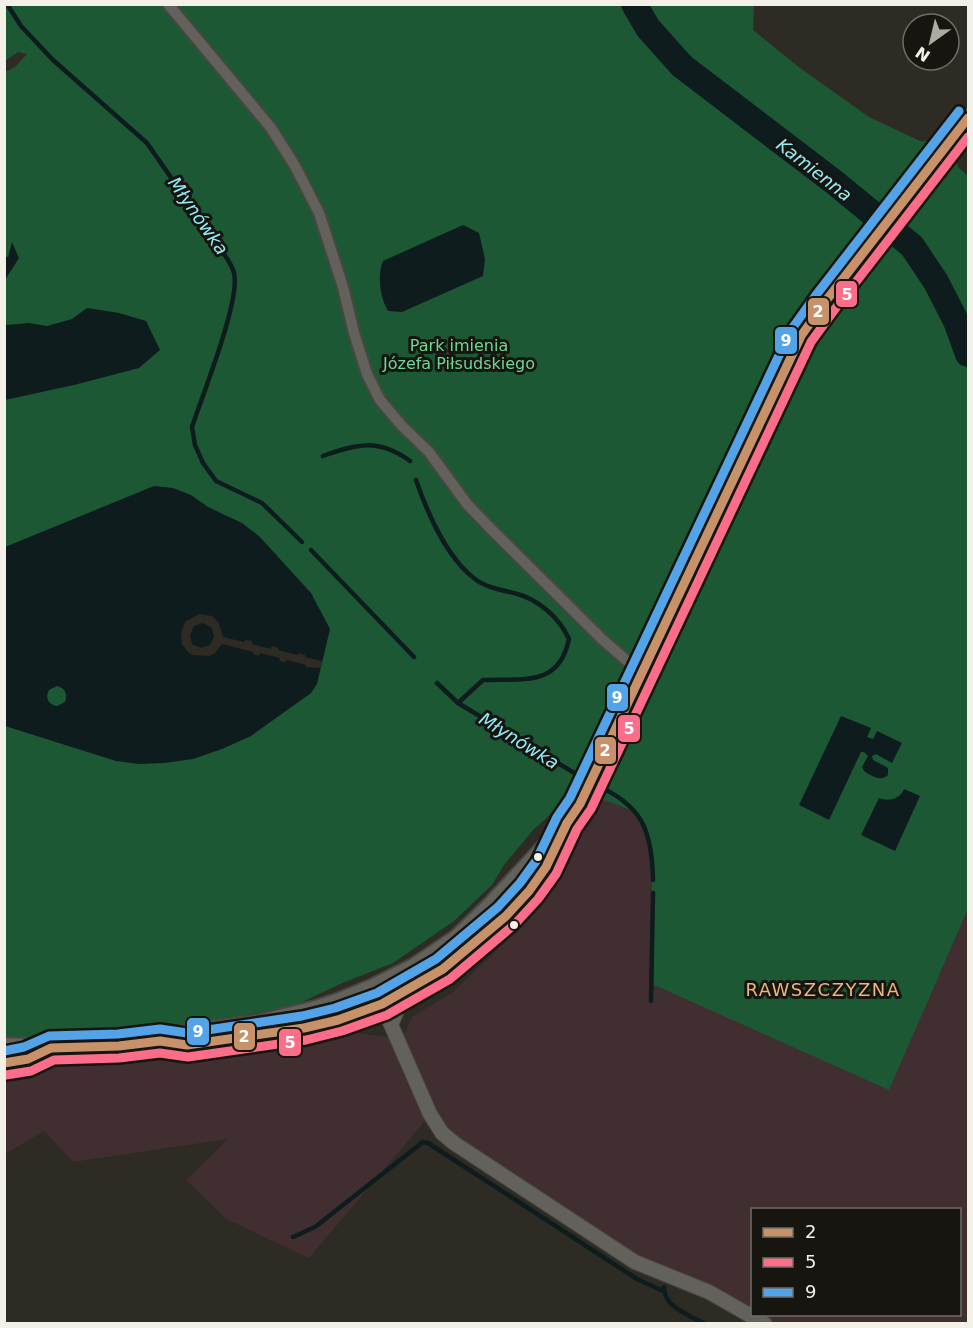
<svg xmlns="http://www.w3.org/2000/svg" width="973" height="1328" font-family="'DejaVu Sans',sans-serif">
  <rect width="100%" height="100%" fill="#2d2b24"/>
  <path fill="#402e30" fill-rule="evenodd" d="M599,796l39,19 8,14 4,13 2,17 1,34 235,197 80,-181v414h-203l-116,-54 -138,-88 -81,-66 -121,143 -83,-39 -40,-39 42,-41 -155,23 -29,-31 -39,23v-91l141,-20 2,9 69,-5 110,-18 75,10 10,-22 41,-25 66,-63 22,-24 24,-48 23,-37zM752,1210h208v104h-208z"/>
  <path fill="#1d5835" d="M5,5h749l-1,25 47,38 69,49 51,24 30,2 8,24 10,9v733l-79,181 -237,-106v-125c-1,-13 -3,-35 -14,-44 -6,-6 -43,-18 -53,-22l232,-480 15,-5 95,-135 -102,129 -8,-19 -18,27 -24,43 -206,440 -9,13 -27,24 -29,35 -12,20 -38,36 -61,42 -53,21 -48,23 -130,23 -16,13 -141,3 -1,-973 12,-7 11,-12 -9,-2 -13,9z"/>
  <path fill="#0e1c1e" fill-rule="evenodd" d="M463,225l16,8 6,26 -2,17 -81,36 -14,-1c-8,-13 -11,-36 -5,-50z
    M12,242l7,16 -14,22v-24l3,1z
    M87,308l32,5 27,8 14,29 -21,18 -65,17 -69,15v-78l2,3 22,-2 18,3 25,-7z
    M154,486l19,2 18,7 17,12 34,16 17,13 52,57 19,36 -13,55 -6,9 -60,43 -29,13 -29,10 -29,4 -25,1 -23,-3 -111,-35v-179zM57,686c8,2 11,8 8,16l-8,4c-9,-2 -12,-8 -8,-16z
    M841,716l30,12 -4,9 6,2 4,-8 25,12 -10,20 -16,-9 -4,2 1,4 15,8v7c-7,7 -17,1 -24,-4l-2,-4 6,-11 -4,-4h-3l-32,68 -30,-15z
    M904,789l16,7 -25,55 -34,-16 18,-37c10,4 21,1 25,-9z"/>
  <path fill="#2d2b24" fill-rule="evenodd" d="M199,614l13,2 7,7 4,14 21,5 1,-2 7,1v3l19,5 1,-3 7,2 -1,2 20,5 1,-2 6,2v2l17,4 -1,7 -15,-1v-2l-19,-5 -1,2 -7,-1 1,-3 -20,-5 -1,3 -6,-2v-2l-31,-8 -8,10 -5,2 -16,-1 -5,-3 -6,-8 -1,-11 4,-11zM203,623l9,5 2,9 -4,8 -9,3 -9,-4 -2,-9 4,-9z"/>
  <g fill="none" stroke-linecap="round" stroke-linejoin="round">
    <path stroke="#0e1c1e" stroke-width="4.5" d="M7,4l14,22 32,34 94,83 81,117c2,4 5,8 6,13 7,27 -32,123 -42,154l3,18 8,18 13,18 46,22 40,39
      M323,456c34,-12 55,-18 87,5
      M416,480c11,32 31,78 59,99 10,8 26,11 39,14 24,6 45,24 55,46 -10,49 -47,39 -86,41l-25,23
      M311,550l103,107
      M437,683l21,20 128,77
      M594,784c48,21 58,45 59,96
      M651,1001l2,-108
      M293,1237l22,-10 108,-85 5,1 209,136 26,12
      M664,1287c-1,20 27,29 41,37"/>
    <path stroke="#0e1c1e" stroke-width="26" d="M634,4l14,24 34,38 152,116 78,64 24,36 20,39 12,33"/>
    <g stroke="#494742" stroke-width="14">
      <path id="pedestrian" d="M168,4l103,124 24,38 24,47 24,74 11,46 13,41 13,26 22,26 27,26 38,52 25,26 112,111 29,25 10,5"/>
    </g>
    <g stroke="#494742" stroke-width="16">
      <path id="minor" d="M378,995l52,119 12,19 12,10 181,119 74,30 56,32
        M391,1025l14,-34"/>
    </g>
    <g stroke="#494742" stroke-width="20">
      <path id="tertiary" d="M200,1043c46,-6 94,-10 139,-23 83,-24 191,-103 223,-185
        M4,1046l47,2 68,-2 41,-5 21,-7 79,-11 56,-14 24,-8 34,-14 40,-20 43,-29 33,-32 77,-83 13,-19 221,-468 24,-34 143,-184
        M4,1063l24,-4 22,-10"/>
    </g>
    <use href="#pedestrian" stroke="#63615b" stroke-width="10"/>
    <use href="#minor" stroke="#63615b" stroke-width="14"/>
    <use href="#tertiary" stroke="#63615b" stroke-width="16"/>
    <g stroke="#171510" stroke-width="14">
      <path id="bus-1" d="M4,1063l24,-4 23,-11 68,-2 41,-5 27,4 117,-17 34,-8 44,-16 61,-35 63,-53 23,-25 17,-24 21,-44 13,-19 221,-468 24,-34 143,-184"/>
    </g>
    <g stroke="#171510" stroke-width="14">
      <path id="bus-2" d="M6,1075l25,-4 23,-11 65,-2 41,-5 28,4 118,-17 36,-9 45,-16 63,-36 65,-55 23,-25 18,-25 21,-45 14,-20 220,-467 24,-33 133,-172"/>
    </g>
    <g stroke="#171510" stroke-width="14">
      <path id="bus-3" d="M4,1051l20,-4 25,-11 69,-2 42,-5 27,4 115,-17 33,-8 42,-15 59,-34 62,-52 22,-24 16,-22 21,-44 13,-19 221,-468 25,-35 143,-184"/>
    </g>
    <use href="#bus-1" stroke="#c7916a" stroke-width="9"/>
    <use href="#bus-2" stroke="#fb6d88" stroke-width="9"/>
    <use href="#bus-3" stroke="#53a3e8" stroke-width="9"/>
  </g>
  <g fill="#f3f0e8" stroke="#171510" stroke-width="2">
    <circle cx="538" cy="857" r="5"/>
    <circle cx="514" cy="925" r="5"/>
  </g>
  <g text-anchor="middle" stroke-width="6" stroke-linejoin="round" paint-order="stroke">
    <g font-size="16" fill="#6cda95" stroke="#171510">
      <text x="459" y="351">Park imienia<tspan x="459" dy="18">Józefa Piłsudskiego</tspan></text>
    </g>
    <g font-size="18" font-style="italic" fill="#95edf7" stroke="#171510">
      <text transform="translate(814 170) rotate(38)" y="6">Kamienna</text>
      <text transform="translate(198 216) rotate(55)" y="6">Młynówka</text>
      <text transform="translate(519 741) rotate(32)" y="6">Młynówka</text>
    </g>
    <g font-size="18" letter-spacing="1.5" fill="#ebb879" stroke="#171510">
      <text x="823" y="996">RAWSZCZYZNA</text>
    </g>
  </g>
  <g stroke="#171510" stroke-width="2">
    <rect x="835" y="280" width="23" height="28" rx="6" fill="#fb6d88"/>
    <rect x="807" y="297" width="23" height="29" rx="6" fill="#c7916a"/>
    <rect x="774" y="326" width="24" height="29" rx="6" fill="#53a3e8"/>
    <rect x="606" y="683" width="23" height="29" rx="6" fill="#53a3e8"/>
    <rect x="617" y="714" width="24" height="29" rx="6" fill="#fb6d88"/>
    <rect x="594" y="736" width="23" height="29" rx="6" fill="#c7916a"/>
    <rect x="186" y="1017" width="24" height="29" rx="6" fill="#53a3e8"/>
    <rect x="233" y="1022" width="23" height="29" rx="6" fill="#c7916a"/>
    <rect x="278" y="1028" width="24" height="29" rx="6" fill="#fb6d88"/>
  </g>
  <g font-size="16" text-anchor="middle" font-weight="bold" fill="#fff">
    <text x="847" y="300">5</text>
    <text x="818" y="317">2</text>
    <text x="786" y="346">9</text>
    <text x="617" y="703">9</text>
    <text x="629" y="734">5</text>
    <text x="605" y="756">2</text>
    <text x="198" y="1037">9</text>
    <text x="244" y="1042">2</text>
    <text x="290" y="1048">5</text>
  </g>
  <rect width="973" height="1328" fill="none" stroke="#f3f0e8" stroke-width="12"/>
  <rect x="751" y="1208" width="210" height="108" fill="#171510" stroke="#6f6d66" stroke-width="1.5"/>
  <rect x="763" y="1228" width="30" height="9" fill="#c7916a" stroke="#6f6d66" stroke-width="1.5"/>
  <text x="805" y="1238" font-size="18" fill="#f3f0e8">2</text>
  <rect x="763" y="1258" width="30" height="9" fill="#fb6d88" stroke="#6f6d66" stroke-width="1.5"/>
  <text x="805" y="1268" font-size="18" fill="#f3f0e8">5</text>
  <rect x="763" y="1288" width="30" height="9" fill="#53a3e8" stroke="#6f6d66" stroke-width="1.5"/>
  <text x="805" y="1298" font-size="18" fill="#f3f0e8">9</text>
  <g transform="translate(931 42) rotate(214)"><circle r="28" fill="#171510" stroke="#6f6d66" stroke-width="1.5"/>
  <path d="M0-4.5L10 22L0 15L-10 22Z" fill="#aeaba3"/>
  <text y="-9" font-size="16" font-weight="bold" text-anchor="middle" fill="#f3f0e8">N</text>
  </g>
</svg>
